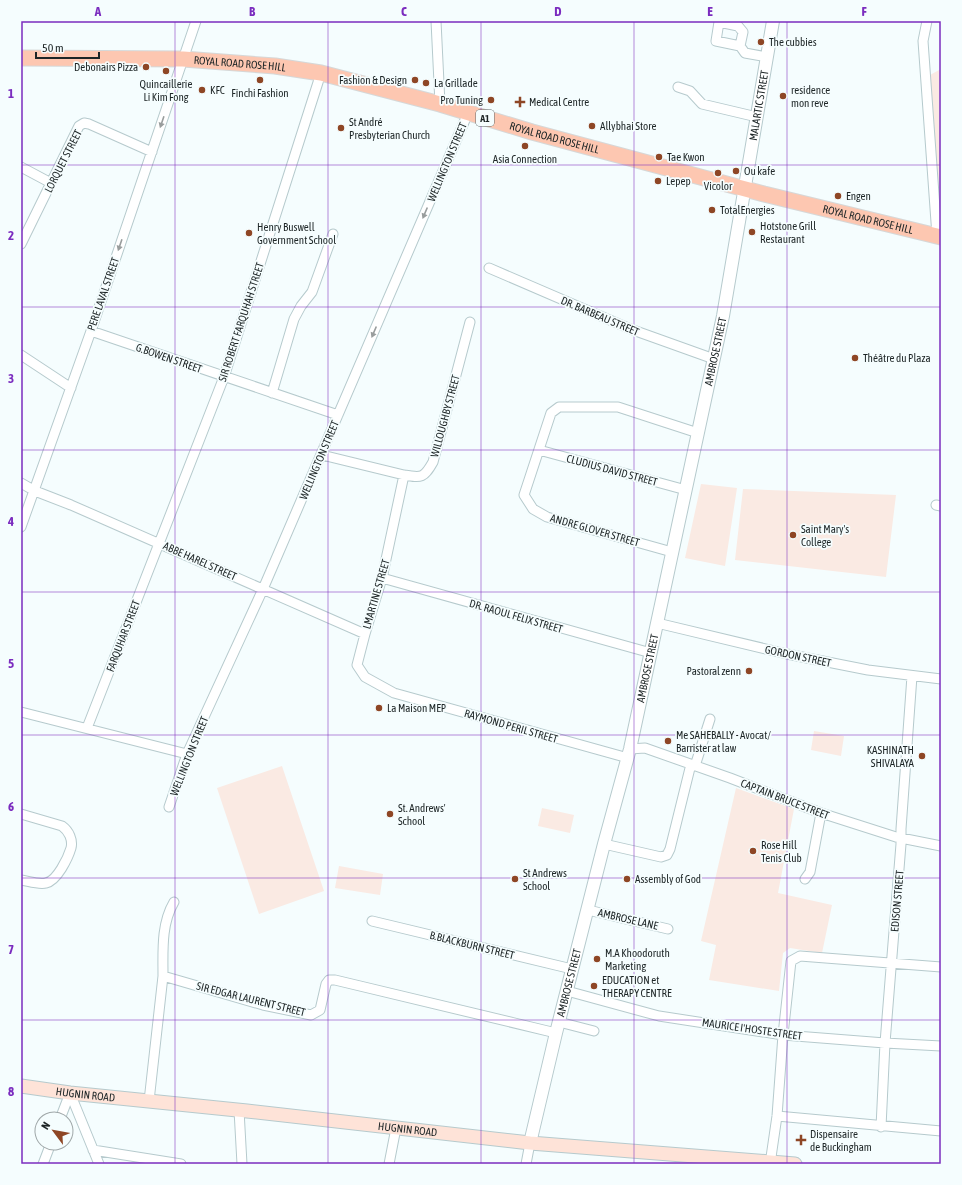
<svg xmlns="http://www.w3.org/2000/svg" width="962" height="1185" font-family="'Asap Condensed',sans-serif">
  <rect width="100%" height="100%" fill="#f5fdfe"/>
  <path fill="#faeae3" d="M941,69v158l-11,-152z
    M701,484l36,4 -12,78 -40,-8z
    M743,489l153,6 -10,82 -151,-17z
    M814,731l30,5 -3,20 -30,-6z
    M282,766l42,125 -65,23 -42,-126z
    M736,788l58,21 -16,84 54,12 -10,48 -32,-5 -7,5 -4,38 -70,-11 7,-35 -15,-4z
    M542,808l32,7 -4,18 -32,-7z
    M339,866l44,8 -3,21 -45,-7z"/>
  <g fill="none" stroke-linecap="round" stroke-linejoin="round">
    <g stroke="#b6cacd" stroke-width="11">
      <path id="minor" d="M436,21l4,83
        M927,21l-4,20 14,195
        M740,46l-24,-5 3,-19 19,4 5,6 -3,14 5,7 22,4
        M678,87l12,4 12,13 55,13
        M21,167l30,16
        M21,244l58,-118 5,-3 5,1 63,28
        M489,268l144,62 81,29
        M91,331l247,84
        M21,355l50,33
        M272,393l22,-74 7,-13 11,-14 21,-58
        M539,450l147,40
        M322,455l82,20c18,3 20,3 29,-13l37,-140
        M404,475l-22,103 -17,56 -8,31 8,12 29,16 234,65
        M21,483l14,8 36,14 294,129
        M936,505l5,1
        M21,527l70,-196 105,-310
        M672,552l-125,-35 -14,-8 -9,-14 27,-82 8,-6h59l80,26
        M382,578l269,75
        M657,623l130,31 81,16 73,9
        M21,712l166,42
        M87,728l137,-351 97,-304
        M630,749l15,-1 85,30 91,35 75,24 45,9
        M695,766l15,-47
        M169,807l18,-53 76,-165 205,-476
        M21,814l41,12c7,5 11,14 9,22 -3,10 -14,33 -25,35 -7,2 -18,-2 -25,-3
        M604,844l57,13 6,-2 3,-6 21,-85
        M805,879l5,-7 11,-59
        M588,910l80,19
        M372,921l200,48
        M163,976c0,-25 -2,-52 11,-74
        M567,991l92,25 124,19 102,8 56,3
        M559,1022l35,9
        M70,1093l29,71
        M149,1101l14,-125 100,29 48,10 9,-5 6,-26 3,-4h6l221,53
        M239,1110l3,54
        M777,1116l164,15
        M60,1119l10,-26
        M881,1127l4,-84 16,-199v-15l11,-153
        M93,1150l88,14
        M43,1164l8,-21
        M389,1164l7,-36
        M526,1164l4,-21
        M770,1164l7,-48 6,-81 8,-74 9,-5 141,11"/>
    </g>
    <g stroke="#b6cacd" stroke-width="14">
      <g id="tertiary">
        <path id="s1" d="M530,1143l26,-110 48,-189 26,-95 93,-433 50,-295"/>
      </g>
    </g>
    <g stroke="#b6cacd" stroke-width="15">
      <g id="secondary">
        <path id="s2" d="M21,1086l49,7 177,18 283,32 265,21"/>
      </g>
    </g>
    <g stroke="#d6d8d8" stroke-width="17">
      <g id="primary">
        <path id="s3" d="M21,58l162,1 92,7 46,7 119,31 92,28 232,62 177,43"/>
      </g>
    </g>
    <use href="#minor" stroke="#fff" stroke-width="9"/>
    <use href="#tertiary" stroke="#fff" stroke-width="12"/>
    <use href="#secondary" stroke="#fee3d8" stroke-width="13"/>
    <use href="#primary" stroke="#fdc7b1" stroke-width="15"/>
  </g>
  <defs><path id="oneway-solid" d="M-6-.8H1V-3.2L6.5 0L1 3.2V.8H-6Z"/></defs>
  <g fill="#999d9d">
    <use href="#oneway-solid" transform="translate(162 122) rotate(109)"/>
    <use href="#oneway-solid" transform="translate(425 213) rotate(113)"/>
    <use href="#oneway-solid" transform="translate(120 245) rotate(109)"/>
    <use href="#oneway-solid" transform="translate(374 332) rotate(113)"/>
  </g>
  <path fill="none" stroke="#7b2cbf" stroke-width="1" stroke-opacity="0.55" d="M175,21v1143M328,21v1143M481,21v1143M634,21v1143M787,21v1143M21,165h920M21,307h920M21,450h920M21,592h920M21,735h920M21,878h920M21,1020h920"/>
  <g fill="#8e4625" stroke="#f5fdfe" stroke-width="1.5">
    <circle cx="761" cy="42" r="4"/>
    <circle cx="146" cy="67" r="4"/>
    <circle cx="166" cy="71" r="4"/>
    <circle cx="260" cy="80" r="4"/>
    <circle cx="415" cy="80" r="4"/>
    <circle cx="426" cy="83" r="4"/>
    <circle cx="202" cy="90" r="4"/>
    <circle cx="783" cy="96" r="4"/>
    <circle cx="491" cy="100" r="4"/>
    <path d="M518 96h4v4h4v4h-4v4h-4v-4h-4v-4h4z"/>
    <circle cx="592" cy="126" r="4"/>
    <circle cx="341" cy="128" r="4"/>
    <circle cx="525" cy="146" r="4"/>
    <circle cx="659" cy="157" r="4"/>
    <circle cx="736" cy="171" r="4"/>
    <circle cx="718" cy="173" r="4"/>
    <circle cx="658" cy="181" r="4"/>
    <circle cx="838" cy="196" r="4"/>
    <circle cx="712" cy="210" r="4"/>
    <circle cx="752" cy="232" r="4"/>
    <circle cx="249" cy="233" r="4"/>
    <circle cx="855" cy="358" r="4"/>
    <circle cx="793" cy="535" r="4"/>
    <circle cx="749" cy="671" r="4"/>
    <circle cx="379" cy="708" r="4"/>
    <circle cx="668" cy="741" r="4"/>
    <circle cx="922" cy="756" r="4"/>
    <circle cx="390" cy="814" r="4"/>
    <circle cx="753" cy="851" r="4"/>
    <circle cx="515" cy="879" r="4"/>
    <circle cx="627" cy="879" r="4"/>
    <circle cx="597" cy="959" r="4"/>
    <circle cx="594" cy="986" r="4"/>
    <path d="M799 1134h4v4h4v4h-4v4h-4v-4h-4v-4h4z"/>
  </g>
  <g text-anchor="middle" stroke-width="3.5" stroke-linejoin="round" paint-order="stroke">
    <rect fill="#f5fdfe" stroke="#5e6667" stroke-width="1" x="476" y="110" width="18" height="16" rx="3"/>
    <g font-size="10" font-weight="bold" fill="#1d2526">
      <text x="485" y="122">A1</text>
    </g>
    <g font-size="11" fill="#1d2526" stroke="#f5fdfe" text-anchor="start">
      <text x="769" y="46">The cubbies</text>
      <text x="138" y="71" text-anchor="end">Debonairs Pizza</text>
      <text x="407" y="84" text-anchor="end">Fashion &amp; Design</text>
      <text x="434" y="87">La Grillade</text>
      <text x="166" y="88" text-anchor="middle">Quincaillerie<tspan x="166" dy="13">Li Kim Fong</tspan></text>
      <text x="210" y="94">KFC</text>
      <text x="791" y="94">residence<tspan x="791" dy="13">mon reve</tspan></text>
      <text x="260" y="97" text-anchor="middle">Finchi Fashion</text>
      <text x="483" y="104" text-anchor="end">Pro Tuning</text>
      <text x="529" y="106">Medical Centre</text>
      <text x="349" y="126">St André<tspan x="349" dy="13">Presbyterian Church</tspan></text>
      <text x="600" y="130">Allybhai Store</text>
      <text x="667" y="161">Tae Kwon</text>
      <text x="525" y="163" text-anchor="middle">Asia Connection</text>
      <text x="744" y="175">Ou kafe</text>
      <text x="666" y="185">Lepep</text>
      <text x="718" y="190" text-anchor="middle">Vicolor</text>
      <text x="846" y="200">Engen</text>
      <text x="720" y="214">TotalEnergies</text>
      <text x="760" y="230">Hotstone Grill<tspan x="760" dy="13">Restaurant</tspan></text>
      <text x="257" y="231">Henry Buswell<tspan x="257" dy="13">Government School</tspan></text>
      <text x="863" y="362">Théâtre du Plaza</text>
      <text x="801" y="533">Saint Mary's<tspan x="801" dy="13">College</tspan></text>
      <text x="741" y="675" text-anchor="end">Pastoral zenn</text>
      <text x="387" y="712">La Maison MEP</text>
      <text x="676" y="739">Me SAHEBALLY - Avocat/<tspan x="676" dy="13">Barrister at law</tspan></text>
      <text x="914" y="754" text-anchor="end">KASHINATH<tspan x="914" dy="13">SHIVALAYA</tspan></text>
      <text x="398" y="812">St. Andrews'<tspan x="398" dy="13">School</tspan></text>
      <text x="761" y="849">Rose Hill<tspan x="761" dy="13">Tenis Club</tspan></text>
      <text x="523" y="877">St Andrews<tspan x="523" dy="13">School</tspan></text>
      <text x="635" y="883">Assembly of God</text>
      <text x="605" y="957">M.A Khoodoruth<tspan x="605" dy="13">Marketing</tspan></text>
      <text x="602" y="984">EDUCATION et<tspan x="602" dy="13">THERAPY CENTRE</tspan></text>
      <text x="810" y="1138">Dispensaire<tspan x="810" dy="13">de Buckingham</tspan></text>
    </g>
    <g font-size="11" fill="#1d2526" stroke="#f5fdfe">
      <text dy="4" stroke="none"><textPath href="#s3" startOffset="219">ROYAL ROAD ROSE HILL</textPath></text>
      <text dy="4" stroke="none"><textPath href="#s1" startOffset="1063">MALARTIC STREET</textPath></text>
      <text dy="4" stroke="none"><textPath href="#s3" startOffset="543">ROYAL ROAD ROSE HILL</textPath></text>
      <text transform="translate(63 161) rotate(-63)" y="4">LORQUET STREET</text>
      <text transform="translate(447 162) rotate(-67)" y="4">WELLINGTON STREET</text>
      <text dy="4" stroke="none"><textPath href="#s3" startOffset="867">ROYAL ROAD ROSE HILL</textPath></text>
      <text transform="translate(103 294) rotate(-71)" y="4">PERE LAVAL STREET</text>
      <text transform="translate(600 316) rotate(23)" y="4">DR. BARBEAU STREET</text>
      <text transform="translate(241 322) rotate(-72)" y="4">SIR ROBERT FARQUHAH STREET</text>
      <text dy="4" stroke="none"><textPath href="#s1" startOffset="813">AMBROSE STREET</textPath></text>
      <text transform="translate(169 358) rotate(19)" y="4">G.BOWEN STREET</text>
      <text transform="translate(445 416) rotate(-75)" y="4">WILLOUGHBY STREET</text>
      <text transform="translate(319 460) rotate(-67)" y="4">WELLINGTON STREET</text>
      <text transform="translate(612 470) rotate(15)" y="4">CLUDIUS DAVID STREET</text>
      <text transform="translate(595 530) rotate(16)" y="4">ANDRE GLOVER STREET</text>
      <text transform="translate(200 561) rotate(24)" y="4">ABBE HAREL STREET</text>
      <text transform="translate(376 594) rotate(-74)" y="4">LMARTINE STREET</text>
      <text transform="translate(516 616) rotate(16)" y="4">DR. RAOUL FELIX STREET</text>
      <text transform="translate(123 636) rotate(-69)" y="4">FARQUHAR STREET</text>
      <text transform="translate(798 656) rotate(12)" y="4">GORDON STREET</text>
      <text dy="4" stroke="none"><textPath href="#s1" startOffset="489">AMBROSE STREET</textPath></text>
      <text transform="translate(511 726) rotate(16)" y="4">RAYMOND PERIL STREET</text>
      <text transform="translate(189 756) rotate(-68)" y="4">WELLINGTON STREET</text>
      <text transform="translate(785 799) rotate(21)" y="4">CAPTAIN BRUCE STREET</text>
      <text transform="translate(897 901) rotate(-85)" y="4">EDISON STREET</text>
      <text transform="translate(628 919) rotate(13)" y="4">AMBROSE LANE</text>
      <text transform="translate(472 945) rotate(14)" y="4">B.BLACKBURN STREET</text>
      <text dy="4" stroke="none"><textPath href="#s1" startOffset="165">AMBROSE STREET</textPath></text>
      <text transform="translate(251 999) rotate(14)" y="4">SIR EDGAR LAURENT STREET</text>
      <text transform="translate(752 1029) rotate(8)" y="4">MAURICE I'HOSTE STREET</text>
      <text dy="4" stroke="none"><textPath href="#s2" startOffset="65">HUGNIN ROAD</textPath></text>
      <text dy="4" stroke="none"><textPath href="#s2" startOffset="389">HUGNIN ROAD</textPath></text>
    </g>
  </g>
  <rect width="962" height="1185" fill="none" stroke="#f5fdfe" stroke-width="44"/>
  <g transform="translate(54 1131) rotate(302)"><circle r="19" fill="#f5fdfe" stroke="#9fa7a8"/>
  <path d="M0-3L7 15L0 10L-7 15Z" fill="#8e4625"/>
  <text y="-6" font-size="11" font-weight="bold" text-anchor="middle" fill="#1d2526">N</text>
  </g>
  <path d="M36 52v6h63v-6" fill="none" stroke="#1d2526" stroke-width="2"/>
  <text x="42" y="52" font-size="12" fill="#1d2526" stroke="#f5fdfe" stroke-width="3" paint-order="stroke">50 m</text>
  <rect x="22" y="22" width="918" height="1141" fill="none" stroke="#7b2cbf" stroke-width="1.5"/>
  <g font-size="13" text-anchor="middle" font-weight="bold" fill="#7b2cbf">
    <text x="98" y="16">A</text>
    <text x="252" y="16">B</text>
    <text x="404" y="16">C</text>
    <text x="558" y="16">D</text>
    <text x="710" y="16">E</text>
    <text x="864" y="16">F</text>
    <text x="11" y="98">1</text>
    <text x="11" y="240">2</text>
    <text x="11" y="383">3</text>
    <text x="11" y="526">4</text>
    <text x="11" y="668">5</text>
    <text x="11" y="811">6</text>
    <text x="11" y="954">7</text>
    <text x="11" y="1096">8</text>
  </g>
</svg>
